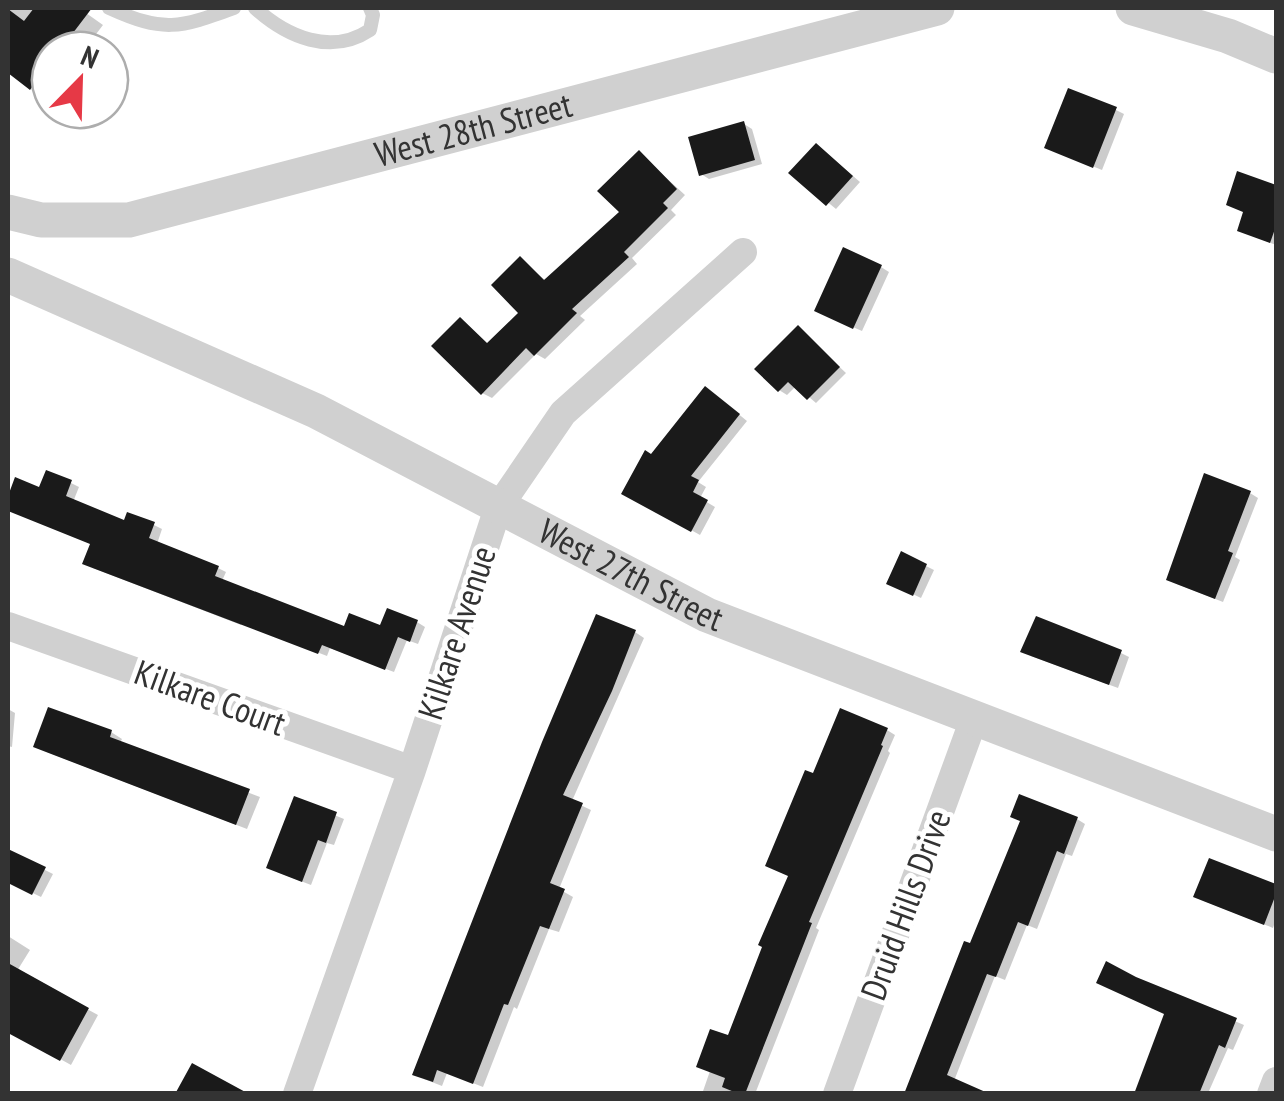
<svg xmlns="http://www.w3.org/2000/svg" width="1284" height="1101" font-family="'PT Sans Narrow',sans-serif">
  <rect width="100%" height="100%" fill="#fff"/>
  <path fill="#0003" d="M8,8h71l24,17 -19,25h-34l-2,48 -40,-28z
    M1116,110l8,4 -22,56 -47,-19z
    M744,124l8,5 10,35 -53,15 -8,-5z
    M824,151l36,31 -24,27 -44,-36z
    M639,153l46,42 -14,15 5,5 -44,43 5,6 -57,52 5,4 -40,39 -9,-5 -44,44 -10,-5 -22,-73 29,25 33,-32 -2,-54 26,22 77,-68z
    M1239,174l37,14v57l-28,-11z
    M881,267l8,5 -27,59 -37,-16z
    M798,328l48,45 -30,30 -20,-17 -9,9 -8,-5z
    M714,394l33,27 -49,61 8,5 -6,11 15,9 -15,28 -76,-42 28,-36z
    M17,480l24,10 30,-7 8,4 -6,15 52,22 4,-9 25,10 8,4 -5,15 61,24 8,4 -4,9 124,48 36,-1 35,-6 8,5 -7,17 -11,-4 -13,32 -64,-24 -3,8 -85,-33 -1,2 -148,-57v-24l-85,-35z
    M1250,493l8,5 -23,59 5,3 -17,42 -46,-18z
    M926,566l8,4 -13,28 -23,-11z
    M635,632l9,6 -72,163 19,9 -32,79 14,8 -14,35 -10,-3 -32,80 -3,-2 -31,80 -36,-14 -5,13 -18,-7z
    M1121,653l8,4 -11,31 -87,-32z
    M8,709l7,4 -3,34 -4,-1z
    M887,730l8,5 -7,16 2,2 -74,175 3,2 -64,164h-53l8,-23 19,-32 62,-163 23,-100z
    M111,732l11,7 -2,4 140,54 -13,32 -200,-77z
    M295,799l49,20 -10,26 -7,-2 -16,42 -34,-13z
    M1077,819l8,5 -13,32 -6,-2 -29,75 -10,-4 -22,55 -10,-4 -41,105 -47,13 65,-147z
    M11,853l42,21 -12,23 -33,-16v-20z
    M1210,861l66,26v32l-3,9 -69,-27z
    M8,936l22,14 -13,21 81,44 -27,50 -63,-35 2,-7 -2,-2z
    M1135,979l109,46 -11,25 -5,-2 -19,43 5,3h-76l29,-80z"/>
  <path fill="#1a1a1a" d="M34,8h58l-32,42h-10v13l-20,27 -22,-17v-64l16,12z
    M1068,88l49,19 -24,61 -49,-20z
    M744,121l11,39 -56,16 -11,-39z
    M816,143l37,33 -27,30 -38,-33z
    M639,150l38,39 -14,14 5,5 -44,44 5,5 -57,52 5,4 -43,43 -8,-8 -45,47 -50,-49 29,-29 27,26 31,-30 -27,-28 29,-29 24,24 75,-68 -22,-21z
    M1237,171l39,14v41l-6,17 -33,-12 6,-19 -17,-7z
    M843,247l39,18 -29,64 -39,-18z
    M798,325l42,42 -33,33 -19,-18 -10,10 -24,-23z
    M705,386l35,28 -49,62 8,4 -6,12 15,8 -17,32 -70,-38 24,-44 6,4z
    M46,470l26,10 -6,16 58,24 3,-8 28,10 -6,16 70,28 -4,10 129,50 5,-13 31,12 7,-17 31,12 -8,22 -12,-5 -13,33 -63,-25 -4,9 -236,-90 8,-20 -82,-33v-15l7,-19 24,10z
    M1204,473l47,18 -23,60 5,2 -18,46 -49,-19z
    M901,551l26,13 -14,32 -27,-12z
    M596,614l40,16 -24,61 -49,104 20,8 -33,80 15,6 -16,40 -9,-3 -32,79 -4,-1 -31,80 -36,-14 -4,12 -21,-7 130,-333z
    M1036,616l86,34 -13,35 -89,-33z
    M48,707l64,23 -2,7 140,52 -14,36 -203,-78z
    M840,708l48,20 -7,17 2,1 -74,176 3,1 -67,171h-6l-17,-7 3,-9 -29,-11 14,-38 18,6 34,-88 -4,-2 30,-69 -23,-10 40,-96 8,3z
    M1019,794l59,23 -14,37 -7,-3 -29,75 -10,-4 -22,55 -9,-3 -40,101 43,19h-86l60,-153 6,2 50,-122 -10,-4z
    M294,796l43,16 -11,31 -8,-3 -16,42 -36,-14z
    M8,849l38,18 -14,28 -24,-12z
    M1209,858l67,26v10l-12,31 -71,-28z
    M1106,961l30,16 101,41 -12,30 -6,-3 -20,49h-65l30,-80 -68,-31z
    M8,963l81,45 -29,53 -52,-28z
    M192,1063l57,31h-74z"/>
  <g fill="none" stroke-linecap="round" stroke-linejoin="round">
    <path stroke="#d0d0d0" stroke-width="14" d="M109,8c55,25 70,20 125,0
      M255,8c32,29 76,48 115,22l3,-15 -3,-7"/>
    <path stroke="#d0d0d0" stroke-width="28" d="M8,626l404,144
      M297,1094l115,-324 86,-262 65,-95 180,-161
      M837,1094l138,-378
      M1271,1094l5,-13"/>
    <g stroke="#d0d0d0" stroke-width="35">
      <path d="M1133,8l95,28 48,20"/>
      <path id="s1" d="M8,212l33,8h88l808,-212"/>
      <path id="s2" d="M8,275l308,136 391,204 569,219"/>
    </g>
  </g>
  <g text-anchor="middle" stroke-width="10" stroke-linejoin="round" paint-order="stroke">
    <g font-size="35" fill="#333" stroke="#fff">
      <text dy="12" stroke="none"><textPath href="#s1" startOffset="478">West 28th Street</textPath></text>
      <text dy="12" stroke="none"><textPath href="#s2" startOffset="692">West 27th Street</textPath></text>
      <text transform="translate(457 633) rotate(-72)" y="12">Kilkare Avenue</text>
      <text transform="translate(210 698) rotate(20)" y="12">Kilkare Court</text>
      <text transform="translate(906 905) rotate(-70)" y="12">Druid Hills Drive</text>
    </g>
  </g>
  <rect width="1284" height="1101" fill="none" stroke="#333333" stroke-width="20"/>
  <g transform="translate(80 80) rotate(23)"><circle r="48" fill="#ffffff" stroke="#adadad" stroke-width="2.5"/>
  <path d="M0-8L18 38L0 25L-18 38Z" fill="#e63946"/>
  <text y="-15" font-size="28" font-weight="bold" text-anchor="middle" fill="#333333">N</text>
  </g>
</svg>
